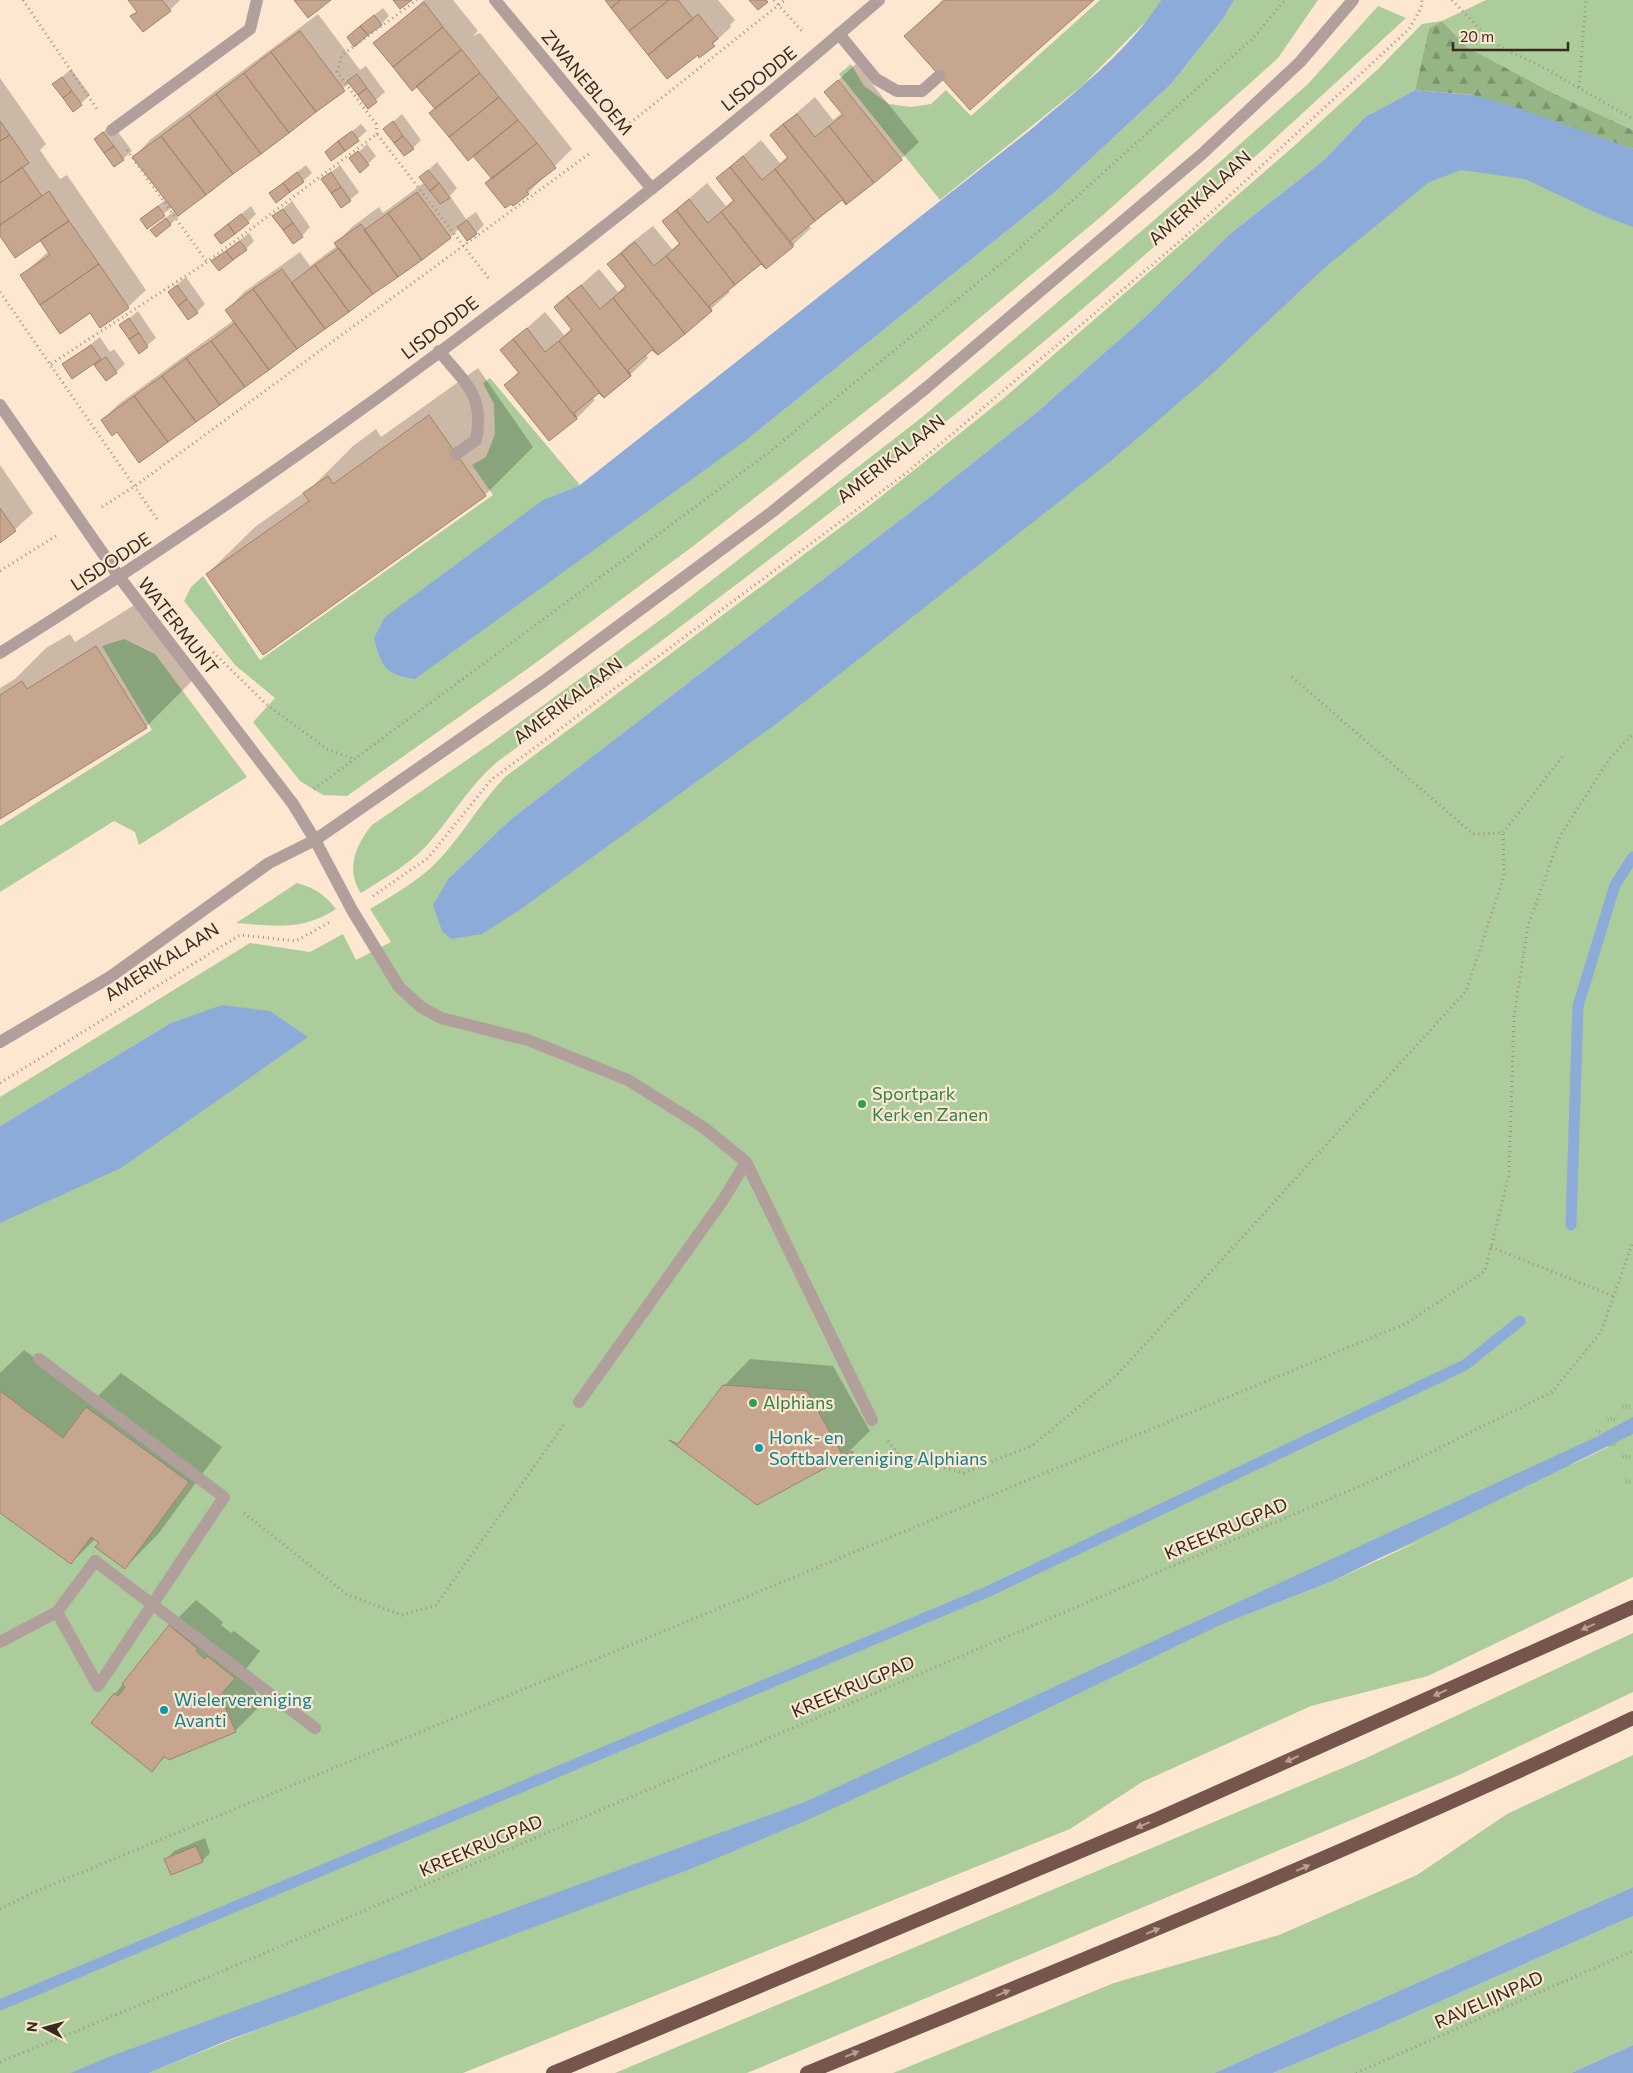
<svg xmlns="http://www.w3.org/2000/svg" width="1633" height="2073" font-family="Commissioner,sans-serif">
  <defs>
    <pattern id="forest-firs" width="22" height="20" patternUnits="userSpaceOnUse" patternTransform="scale(1.25)"><rect width="22" height="20" fill="#96b585"/><path d="M5 1l3.5 6h-7zM16 11l3.5 6h-7z" fill="#7b936c"/></pattern>
    <pattern id="park-tufts" width="24" height="20" patternUnits="userSpaceOnUse" patternTransform="scale(1.25)"><rect width="24" height="20" fill="#accc9c"/><path d="M3 7l-1-3M5 7V3M7 7l1-3M15 17l-1-3M17 17v-4M19 17l1-3" fill="none" stroke="#95af86"/></pattern>
  </defs>
  <rect width="100%" height="100%" fill="#fee7d0"/>
  <path fill="#accc9c" fill-rule="evenodd" d="M1100,0h61l-9,15 -68,69 -144,116 -101,-126 12,-10 13,22 25,18 22,3 20,-3 15,-14 25,26z
    M1234,0h84l-40,58 -175,157 -199,166 -212,166 -162,120 -183,129 -24,-1 -23,-14 -47,-59 22,-24 -40,-33 -51,-64 7,-14 12,-11 57,84 233,-165 -21,-30 14,-8 9,-23 -1,-30 -11,-21 7,-5 90,107 -37,15 206,-62 305,-245 117,-109 52,-65z
    M1486,0h147v130l-78,-36 -88,-47 -25,-26 -13,7 -14,62 -50,27 -41,43 -93,73 -87,85 -107,94 -120,95 -406,312 -62,59 943,-739 241,59v1219l-39,21 -23,27 62,-30v142l-205,99 -117,30 -169,76 -72,47 -607,244h-314c215,-89 437,-161 652,-250l6,-22 -81,30 -580,242h-146v-916l169,-133 -169,102v-29l250,-154 60,9 33,-18 13,26 35,-18 -21,-33c27,-16 55,-32 75,-56 21,-24 37,-52 60,-76l368,-274 131,-105 289,-251 85,-78 44,-45 20,-3zM1422,1540l-89,41 -111,43z
    M1378,6l28,12c-134,124 -269,248 -411,364 -162,132 -330,257 -498,380 -28,24 -46,56 -70,83 -18,20 -43,33 -66,48 -16,-23 -5,-49 11,-68l121,-83 174,-127 254,-197 231,-196 156,-138z
    M124,639l31,15 92,123 -108,68 -4,-13 -21,-11 -114,71v-66l152,-96 -50,-84z
    M297,883c18,5 27,11 39,26 -33,22 -63,17 -100,14z
    M1633,1633v59l-174,83 -712,298h-132l749,-314z
    M1633,1755v132l-419,186h-321l221,-90 165,-48 138,-60 90,-61z
    M1633,1916v129l-62,28h-298l96,-40z"/>
  <path fill="url(#forest-firs)" d="M1442,21l25,26 88,47 78,36v19l-160,-54 -58,-5 14,-62z"/>
  <path fill="url(#park-tufts)" d="M1633,1390v119l-18,-54 -20,-25z"/>
  <path fill="#8cabd9" d="M1161,0h73l-11,19 -52,65 -117,109 -305,245 -334,241c-30,-4 -34,-13 -41,-41l11,-21 158,-117 37,-15 454,-358c44,-38 96,-77 127,-127z
    M1415,90l58,5 45,13 115,41v78l-32,-12 -76,-36 -64,-9 -32,12 -107,88 -110,104 -100,86 -332,261 -259,188 -39,25 -31,5 -9,-8 -9,-26 16,-27 62,-59 406,-312 120,-95 107,-94 87,-85 93,-73 41,-43z
    M222,1005l48,6 38,26 -187,131 -121,55v-97l169,-102z
    M1633,1417v17l-300,147 -113,44 -248,120 -171,78 -113,47 -462,171 -77,32h-78l35,-15 701,-257 787,-363z
    M1633,1887v29l-264,117 -96,40h-59z
    M1633,2045v28h-62z"/>
  <path fill="#0003" d="M130,0h50l-10,10 -38,6 6,-5z
    M424,0h29l25,31 -5,5 7,-3 92,116 -44,44 -36,-15 -74,-93 -43,-42z
    M606,0h112l17,20 -5,5 1,2 -31,29z
    M942,0h150l-186,36z
    M383,8l6,8 -8,8 -24,5z
    M318,14l42,56 6,-4 19,26 -17,15 -18,-24 -172,131 1,2 -8,8 -15,11 -4,-5 23,-20 -3,-3 -24,20 -6,-8 24,-20 -32,-42 17,-18z
    M856,64l63,78 -18,17 -59,39 -34,27 3,3 -18,17 -28,23 -4,-6 -34,27 3,3 -46,41 -31,15 -7,6 2,4 -18,17 -38,22 3,3 -17,17 -29,23 -43,-55 13,-14 -17,-21 43,-38 19,23 8,-7 -16,-21 43,-38 19,23 8,-7 -17,-21 18,-18 26,-20 19,23 8,-7 -17,-21 44,-38 19,23 8,-7 -17,-21 44,-38 19,23 8,-7 -17,-21 44,-38 18,23 9,-7 -17,-21z
    M71,69l19,26 -16,15 -20,-26z
    M0,78l46,66 -6,6 20,29 7,-4 79,115 -18,17 -28,19 -10,-14 -68,-37 27,-24 -9,-12 -40,-5z
    M402,114l19,26 -8,8 -28,-19z
    M112,124l20,27 -9,8 -28,-20z
    M361,124l6,7 -35,29 -6,-8z
    M367,144l9,12 -8,8 -17,-5z
    M437,162l20,26 -7,8 16,23 10,-7 8,13 -8,8 -17,-5 -9,10 -333,193 -15,-11 18,-17 114,-83 -7,-10 17,-18 56,-40 10,14 28,-21 -2,-2 17,-17 26,-19 4,6 42,-31 -4,-5z
    M306,165l6,8 -9,8 -33,12z
    M340,165l19,27 -9,8 -27,-21z
    M292,201l18,26 -8,9 -28,-20z
    M251,206l5,8 -8,8 -33,13z
    M249,233l5,8 -8,8 -33,12z
    M186,277l19,27 -8,8 -28,-20z
    M138,311l18,27 -17,14 -18,-27z
    M100,337l10,15 4,-3 11,15 -9,8 -10,8 -12,-17 -30,2z
    M478,368l55,79 -48,48 -222,158 -56,-79 48,-47 58,-41 40,-40 23,-17 5,8z
    M0,465l33,48 -33,30z
    M144,599l50,80 -48,48 -146,91v-130l15,-9 31,-31 24,-14 5,8z
    M24,1350l69,51 28,-28 101,74 -63,86 -34,35 -30,-29 -24,24 -71,-52v-138z
    M750,1359l83,7 37,65 -27,26 -119,-71z
    M196,1600l27,22 -2,3 10,8 3,-2 26,20 -14,18 15,36 -26,26 -69,25 -14,14 -37,-76 55,-68z
    M205,1838l5,15 -8,8 -36,-1 8,-9z"/>
  <g fill="none" stroke-linecap="round" stroke-linejoin="round">
    <path stroke="#8cabd9" stroke-width="11" d="M1571,1225l7,-219 37,-121 18,-28
      M0,2005l987,-413 478,-227 55,-44"/>
  </g>
  <path fill="#c6a68f" stroke="#a0826b" d="M128,0h34l9,11 -28,21 -13,-16 7,-4z
    M294,0h37l-23,18z
    M393,0h19l-12,9z
    M605,0h16l-10,8z
    M621,0h48l-40,31 -18,-23z
    M669,0h9l15,19 -45,36 -19,-24z
    M749,0h17l2,2 -10,8z
    M945,0h149l-124,110 -66,-74z
    M424,2l19,25 -50,40 -20,-24z
    M698,14l20,25 -6,4 3,3 -16,12 -1,-3 -31,24 -19,-24z
    M374,15l8,10 -14,10 -8,-9z
    M360,26l8,9 -14,12 -7,-10z
    M443,27l18,22 -49,42 -19,-24z
    M300,31l45,60 -29,21 -45,-60z
    M462,50l18,23 -45,36 -19,-23z
    M271,52l45,60 -27,21 -45,-60z
    M244,73l45,60 -28,21 -45,-60z
    M480,73l19,24 -50,40 -20,-24z
    M357,74l10,14 -9,7 -11,-14z
    M62,77l10,14 -9,7 -11,-14z
    M838,80l64,80 -28,23 -45,-57 14,-11 -19,-23z
    M367,88l10,14 -9,7 -10,-14z
    M72,91l10,14 -9,7 -10,-14z
    M216,94l45,60 -28,20 -44,-59z
    M499,97l19,23 -50,41 -19,-24z
    M797,114l18,23 14,-11 45,57 -27,21 -64,-80z
    M189,115l44,59 -27,21 -45,-59z
    M518,120l19,23 -45,36 -19,-23z
    M0,121l10,14 -10,6z
    M393,121l10,15 -9,7 -11,-14z
    M783,124l64,80 -1,1 -4,-5 -27,21 -40,-52 13,-11 -18,-23z
    M352,131l7,10 -14,10 -7,-10z
    M103,132l11,14 -10,7 -10,-14z
    M10,135l19,28 -29,20v-42z
    M161,136l45,59 -28,21 -46,-59z
    M403,136l11,13 -10,7 -10,-13z
    M338,141l7,10 -14,10 -6,-9z
    M537,143l19,25 -30,23 3,3 -16,12 -2,-2 -6,4 -20,-25z
    M114,146l10,14 -10,7 -10,-14z
    M358,151l11,14 -9,8 -11,-15z
    M743,156l19,24 13,-11 40,52 -25,20 4,5 -64,-79z
    M22,167l20,29 -42,29v-42z
    M730,167l63,80 -27,22 -45,-57 13,-11 -18,-23z
    M428,170l11,13 -9,8 -11,-14z
    M297,172l7,10 -14,10 -7,-9z
    M331,172l10,15 -10,6 -10,-14z
    M283,183l7,9 -14,11 -7,-10z
    M439,183l11,15 -10,6 -10,-13z
    M341,187l10,14 -10,7 -10,-15z
    M49,191l20,30 -54,37 -15,-22v-11z
    M417,192l34,46 -29,22 -34,-47z
    M689,199l19,24 13,-11 45,57 -5,-5 -26,21 -59,-75z
    M158,206l7,10 -18,13 -7,-10z
    M283,209l10,14 -10,7 -11,-14z
    M676,210l59,75 -26,21 3,5 -46,-55 14,-12 -18,-23z
    M388,213l34,47 -24,17 -34,-47z
    M241,214l8,9 -14,11 -7,-10z
    M166,218l5,7 -15,12 -6,-7z
    M467,220l10,14 -10,7 -10,-14z
    M69,221l30,43 -59,41 -20,-30 30,-20 -10,-15z
    M293,223l10,14 -10,7 -10,-14z
    M228,224l7,10 -14,10 -7,-9z
    M361,224l37,53 -25,17 -39,-51z
    M240,241l7,9 -14,10 -7,-9z
    M635,242l19,24 12,-10 46,55 -27,23 -64,-81z
    M339,248l34,46 -24,18 -34,-47z
    M226,251l7,9 -14,11 -8,-10z
    M621,253l64,81 -27,21 -45,-57 13,-11 -19,-23z
    M99,264l30,44 -29,20 -10,-15 -30,21 -20,-29z
    M315,265l34,47 -24,17 -34,-46z
    M282,269l43,60 -28,20 -44,-60z
    M177,285l10,14 -9,7 -10,-14z
    M581,285l19,24 13,-11 45,57 -6,-5 -24,20 3,6 -64,-80z
    M253,289l44,60 -28,21 -44,-60z
    M567,296l64,80 -27,22 -45,-57 13,-11 -18,-23z
    M187,299l11,14 -10,7 -10,-14z
    M129,318l10,15 -10,6 -10,-14z
    M235,323l34,47 -24,17 -34,-46z
    M527,328l18,24 14,-11 45,57 -5,-5 -25,20 3,6 -64,-80z
    M139,333l9,14 -9,7 -10,-15z
    M513,339l64,80 -28,22 -45,-56 15,-12 -19,-23z
    M211,341l34,46 -25,18 -34,-47z
    M91,345l10,14 -29,20 -10,-15z
    M106,357l11,16 -11,8 -12,-16z
    M186,358l34,47 -24,17 -34,-46z
    M162,376l34,46 -28,20 -34,-46z
    M134,396l34,46 -29,21 -22,-31 -5,4 -11,-16z
    M429,415l57,81 -223,159 -57,-81 103,-73 -6,-8 25,-17 5,8z
    M0,508l16,23 -16,12z
    M96,646l51,82 -147,91v-124l22,-14 5,8z
    M723,1385l84,6 36,65 9,-5 1,2 -96,52 -88,-65 9,4z
    M0,1391l63,47 23,-31 103,75 -64,87 -30,-22 4,-4 -8,-6 -20,27 -71,-51z
    M169,1625l29,24 -2,2 9,8 2,-3 28,22 -15,18 16,36 -67,28 -5,-4 -12,16 -61,-49 23,-30 4,3 7,-9 -3,-3z
    M196,1846l7,16 -32,13 -7,-16z"/>
  <g fill="none" stroke-linecap="round" stroke-linejoin="round">
    <path stroke="#a39180" stroke-width="3" stroke-dasharray="1 4" stroke-linecap="butt" d="M23,0l74,109
      M774,0l28,31
      M1452,0l41,43 53,26 87,50
      M1579,87l7,-87
      M630,123l155,-123
      M377,134l-1,-10 -39,-52 5,-17 75,-55
      M127,150l80,112
      M0,292l157,227
      M51,364l156,-102 170,-128 113,146
      M102,507l33,-21 454,-332
      M0,571l59,-37
      M213,652l53,52 61,45 27,10
      M1292,677l181,157 30,-1 60,-77
      M314,789l454,-336 245,-199 241,-217 31,-37
      M373,896l55,-38 63,-78 414,-306 281,-238 223,-207 12,-21 1,-8
      M0,1083l240,-148 56,6 34,-19
      M1491,1247l122,49
      M888,1441l11,14 65,18 69,-28 84,-70 349,-384 38,-115 -1,-43
      M244,1513l102,81 56,21 34,-10 129,-182
      M0,1909l32,-16 1375,-570 78,-52 24,-96 5,-159 14,-90 32,-90 50,-78 23,-24
      M0,2062l211,-86 1168,-498 173,-86 49,-60 32,-90
      M1356,2073l277,-122"/>
    <path stroke="#b19f9b" stroke-width="12" d="M839,34l37,45 21,12h25l17,-15
      M439,351c26,32 46,44 37,89l-20,14
      M315,840l37,70 47,77 22,20 20,11 87,22 100,40 75,47 43,35 126,258
      M579,1402l144,-202 23,-38"/>
    <path stroke="#b19f9b" stroke-width="12" d="M57,1612l38,-51 220,167
      M0,1642l57,-30 41,74 126,-189 -185,-138"/>
    <path stroke="#b19f9b" stroke-width="12" d="M495,0l157,189
      M112,130l138,-101 7,-29
      M0,405l120,173 173,226 22,36
      M0,653c309,-194 603,-415 879,-653"/>
    <path stroke="#b19f9b" stroke-width="12" d="M0,1042l110,-65 159,-114 46,-23 229,-159 228,-169 154,-124 276,-234 98,-92 53,-62"/>
    <path stroke="#76554c" stroke-width="14" d="M553,2073l602,-253 478,-213
      M807,2073c278,-114 555,-226 826,-355"/>
  </g>
  <defs><path id="oneway-solid" d="M-6-.8H1V-3.2L6.5 0L1 3.2V.8H-6Z" transform="scale(1.25)"/></defs>
  <g fill="#ba9e8e">
    <use href="#oneway-solid" transform="translate(1588 1627) rotate(156)"/>
    <use href="#oneway-solid" transform="translate(1440 1693) rotate(156)"/>
    <use href="#oneway-solid" transform="translate(1292 1759) rotate(156)"/>
    <use href="#oneway-solid" transform="translate(1143 1825) rotate(157)"/>
    <use href="#oneway-solid" transform="translate(1303 1868) rotate(-23)"/>
    <use href="#oneway-solid" transform="translate(1153 1931) rotate(-22)"/>
    <use href="#oneway-solid" transform="translate(1003 1993) rotate(-22)"/>
    <use href="#oneway-solid" transform="translate(852 2054) rotate(-22)"/>
  </g>
  <g fill="#2e9e5b" stroke="#fee7d0" stroke-width="2">
    <circle cx="862" cy="1104" r="5"/>
    <circle cx="753" cy="1403" r="5"/>
  </g>
  <g fill="#0f9aa8" stroke="#fee7d0" stroke-width="2">
    <circle cx="759" cy="1448" r="5"/>
    <circle cx="164" cy="1710" r="5"/>
  </g>
  <g text-anchor="middle" stroke-width="4.5" stroke-linejoin="round" paint-order="stroke">
    <g font-size="18" fill="#362b20" stroke="#fee7d0">
      <text transform="translate(759 79) rotate(-39)" y="6">LISDODDE</text>
      <text transform="translate(587 83) rotate(50)" y="6">ZWANEBLOEM</text>
      <text transform="translate(1200 198) rotate(-42)" y="6">AMERIKALAAN</text>
      <text transform="translate(440 328) rotate(-37)" y="6">LISDODDE</text>
      <text transform="translate(891 459) rotate(-38)" y="6">AMERIKALAAN</text>
      <text transform="translate(111 562) rotate(-33)" y="6">LISDODDE</text>
      <text transform="translate(178 626) rotate(52)" y="6">WATERMUNT</text>
      <text transform="translate(568 701) rotate(-37)" y="6">AMERIKALAAN</text>
      <text transform="translate(162 962) rotate(-32)" y="6">AMERIKALAAN</text>
      <text transform="translate(1226 1529) rotate(-23)" y="6">KREEKRUGPAD</text>
      <text transform="translate(853 1687) rotate(-23)" y="6">KREEKRUGPAD</text>
      <text transform="translate(481 1846) rotate(-23)" y="6">KREEKRUGPAD</text>
      <text transform="translate(1489 2000) rotate(-24)" y="6">RAVELIJNPAD</text>
    </g>
    <g font-size="18" fill="#27864d" stroke="#fee7d0" text-anchor="start">
      <text x="872" y="1100">Sportpark<tspan x="872" dy="21">Kerk en Zanen</tspan></text>
      <text x="763" y="1409">Alphians</text>
    </g>
    <g font-size="18" fill="#0d838f" stroke="#fee7d0" text-anchor="start">
      <text x="769" y="1444">Honk- en<tspan x="769" dy="21">Softbalvereniging Alphians</tspan></text>
      <text x="174" y="1706">Wielervereniging<tspan x="174" dy="21">Avanti</tspan></text>
    </g>
  </g>
  <g transform="translate(45 2028) rotate(276)" stroke="#fee7d0" stroke-width="4" paint-order="stroke">
  <path d="M0-4L9 19L0 12L-9 19Z" fill="#362b20"/>
  <text y="-8" font-size="14" font-weight="bold" text-anchor="middle" fill="#362b20">N</text>
  </g>
  <path d="M1453 42v8h115v-8" fill="none" stroke="#362b20" stroke-width="2.5"/>
  <text x="1460" y="42" font-size="15" fill="#362b20" stroke="#fee7d0" stroke-width="4" paint-order="stroke">20 m</text>
</svg>
